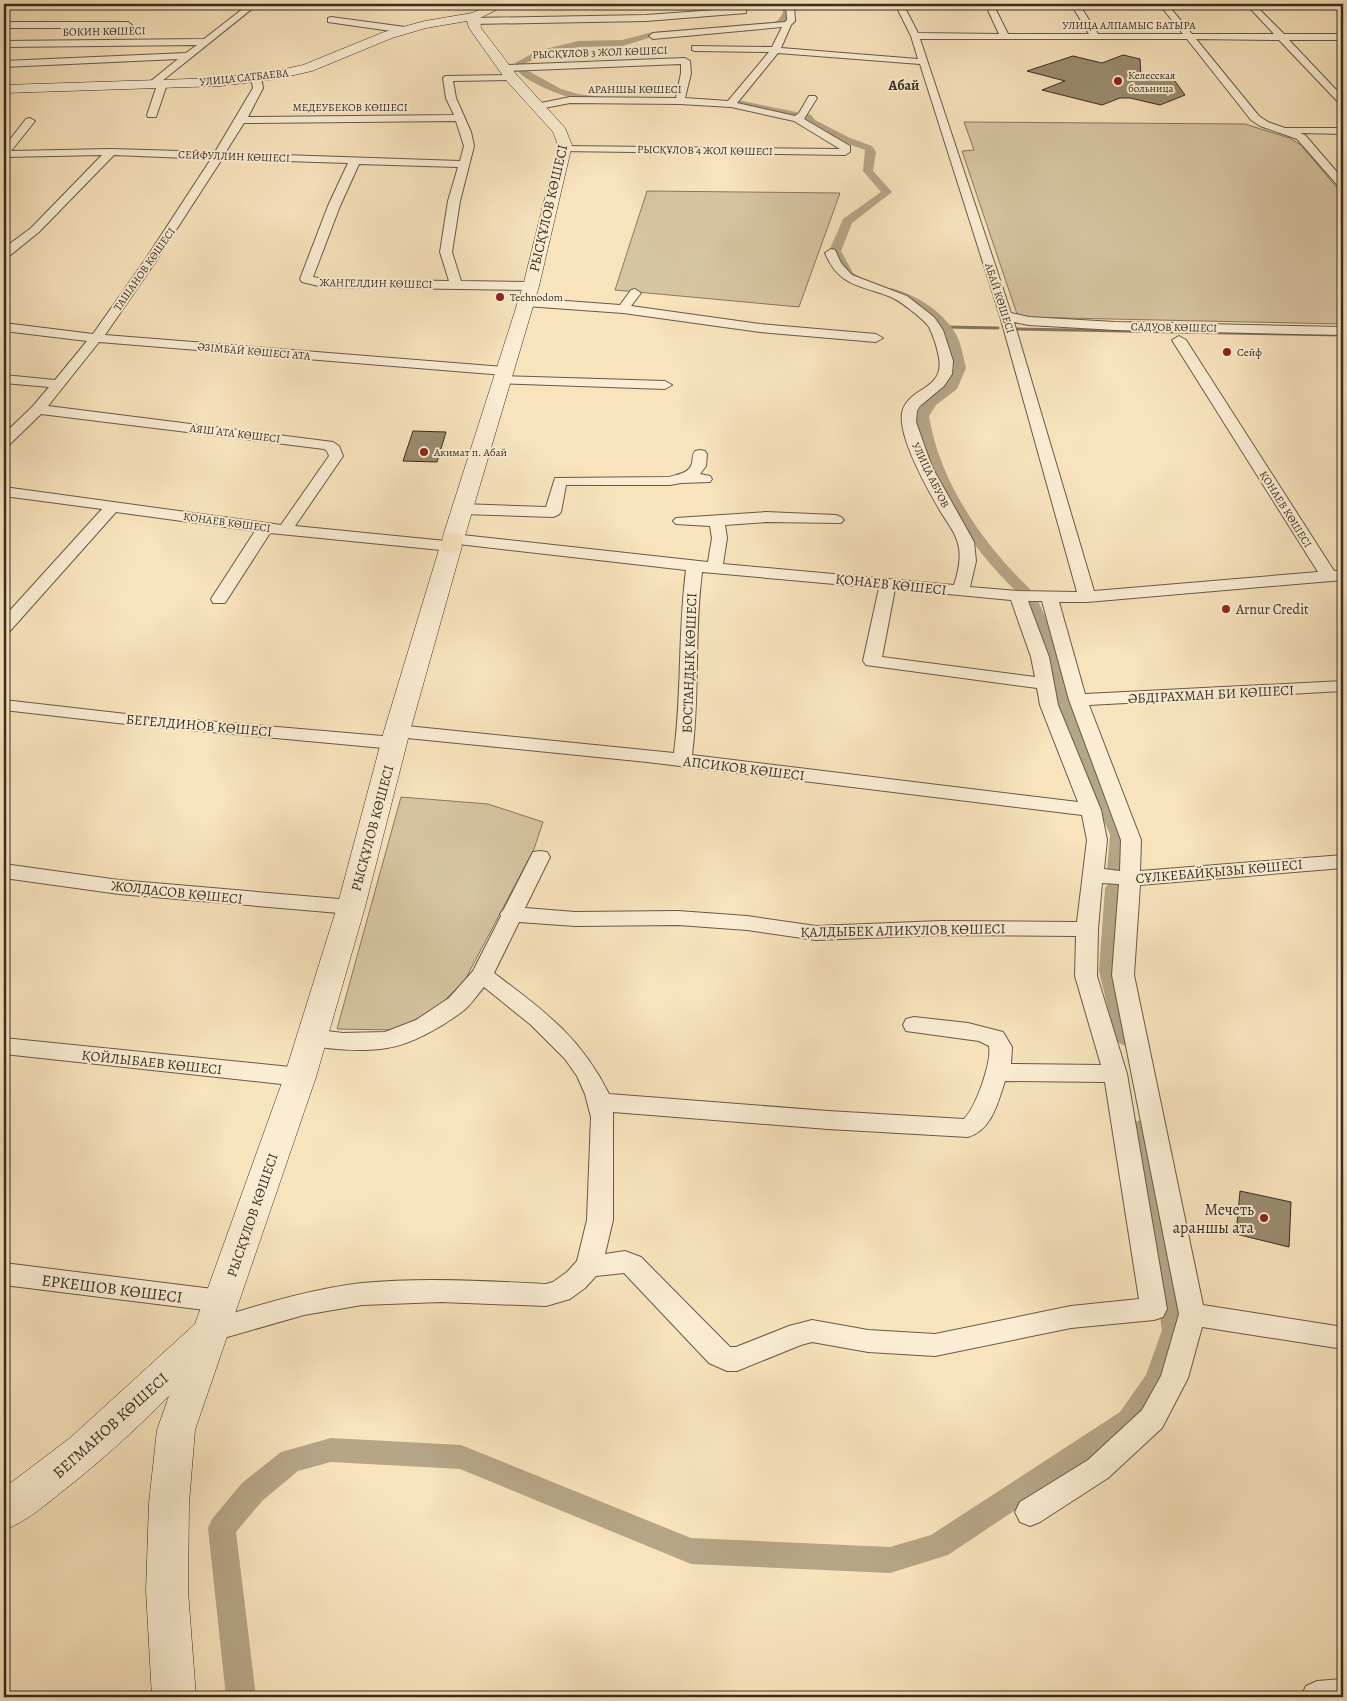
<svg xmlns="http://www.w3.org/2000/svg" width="1347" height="1701" font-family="Alegreya,serif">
  <rect width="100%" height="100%" fill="#f8e3bc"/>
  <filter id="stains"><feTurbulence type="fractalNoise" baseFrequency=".004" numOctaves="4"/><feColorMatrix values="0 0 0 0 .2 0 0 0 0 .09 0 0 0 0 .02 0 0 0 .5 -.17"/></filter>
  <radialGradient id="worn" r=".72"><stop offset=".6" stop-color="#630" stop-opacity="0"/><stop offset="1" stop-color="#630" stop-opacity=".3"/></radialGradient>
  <path fill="#d7c4a1" stroke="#877860" d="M964,122l281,2 44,14 12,7 42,50v129l-325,-7 -56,-166 12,-1z
    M647,191l193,2 -41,114 -184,-17z
    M401,797l87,7 55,18 -9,27 -69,131 -27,27 -42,23 -59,-1z"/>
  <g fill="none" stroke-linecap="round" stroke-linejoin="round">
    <path stroke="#83755d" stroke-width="3" d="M945,327l53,1
      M1017,329l326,6"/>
    <path fill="#b6a587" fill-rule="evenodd" d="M781,4h8l2,9 -7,11 -9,2 -121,10 -31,10 -45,1 -35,8 -19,9 -1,4 38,21 17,5 23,3 2,2c-13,10 -74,-14 -84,-27 -1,-2 -3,-5 -4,-9l22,-12 41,-10 44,-1 31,-8 121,-10 4,-2 5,-7z
      M738,100l58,12 5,3 -5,3 -61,-13v-4z
      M808,114l3,1 4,5 35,18 22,8 4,6 -3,19 19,21 -40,31 -11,28 12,22 15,9 -2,2c-19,5 -29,-20 -37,-33l14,-32 38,-27 -18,-21 2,-21c-17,-6 -52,-18 -62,-33z
      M890,288c23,5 51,22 64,43 7,10 9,25 12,37l-9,21 -21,16 -7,11c10,64 53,127 99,171l3,3 -3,3h-10c-47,-44 -93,-113 -103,-177l11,-17 20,-15 8,-16c-4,-11 -5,-24 -11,-34 -8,-16 -40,-36 -57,-41l-2,-2 2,-2z
      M1031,598l6,2 2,3 24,54 11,55 54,123 -3,34 -2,4 -7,2 -7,-2 -2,-4 3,-34 -52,-123 -11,-55 -24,-54 2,-3z
      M1115,882l7,2 3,4 -6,83 18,67 -4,5 -7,3 -7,-3 -4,-5 -16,-67 6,-83 3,-4z
      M1143,1119l8,3 3,6 32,202 -20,58 -28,40 -190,127 -58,18 -199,-9 -231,-95 -129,-7 -33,9 -36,30 -26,31 20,165h-30l-18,-169 4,-9 30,-36 39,-31 50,-14 130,7 230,93 199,9 41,-12 189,-123 26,-37 16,-45 -30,-202 3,-6z"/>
  </g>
  <path fill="#9b8c71" stroke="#372d1f" d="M1123,55l17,4 1,18h31l13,18 -25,10 -30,-7h-10l-18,7 -60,-15 23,-9 -38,-10 46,-15 29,7z
    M413,431l33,1 -9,30 -34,-1z
    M1240,1191l51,11 -2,45 -53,-13z"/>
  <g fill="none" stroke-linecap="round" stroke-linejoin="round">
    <g stroke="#675a46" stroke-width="2">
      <path id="street" d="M249,4h9l-96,77 5,3 -11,33h-8l-1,-2 10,-30 -6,3 -5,-3 32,-26 -174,8v-6l182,-8 11,-8 -193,2v-6l200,-2z
        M458,4h14l21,6 -4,3z
        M786,4h8l1,17 -4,4 -10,23 137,11 -7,-23 -16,-32h8l15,29 81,1 -14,-30h8l15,30h81l-18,-30h8l19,30h85l-24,-30h8l25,30h82l-28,-30h8l30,30h59v6h-54l54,57v8l-3,-1 -61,-64 -83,-1 63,77 9,6 17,6h58v6l-43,-1 5,2 38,44v9l-4,-1 -42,-48 -37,-13 -9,-6 -64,-81h-267l91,274 18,4 86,5 228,5v8l-228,-5 -86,-5 -15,-3 80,269 224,-19 -146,-232 7,-4 7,4 148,231 9,-1v10l-256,22h-28l26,92 258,-13v10l-254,14 52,135 -1,31 203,-16v13l-203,17 -6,90 69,330 140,22v22l-141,-22 -14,51 -26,50 -54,50 -68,44 -10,4 -10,-4 -5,-10 5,-10 68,-42 54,-50 19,-34 18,-62 -67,-339 7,-91 -17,-1 -4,46 -1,47 30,98 40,235 -4,8 -9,3 -83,8 -136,28 -67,-4 -56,-10 -11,3 -64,26h-10l-18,-8 -85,-90 -28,3 -11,12 -15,11 -24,7 -105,-4 -79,3 -58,10 -94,27 -9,-3 -4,-8 4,-8 9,-3c50,-15 100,-31 152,-37 61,-6 123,-2 184,1l7,-2 14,-10 10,-11 10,-41 4,-103 -6,-23 -8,-18 -12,-17 -34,-34 -47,-38c-7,8 -13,18 -21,24 -20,15 -50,33 -76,37 -24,4 -61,2 -84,-5l-3,-6 3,-6 8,-2 32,4 42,-1 31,-12 33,-22 24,-27 28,-55 -1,-2 4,-5 29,-57 7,-1 7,1 3,5 -25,51 50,4 103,-1 69,5 69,10 125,-5 136,1 10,-82 -5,-25 -435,-53 -250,-25 -6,-2 -3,-4 3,-4 6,-2 277,28c8,-61 4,-122 12,-183l-228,-26 1,2 -2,3 -6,2 -181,-18 -45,70h-12l-2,-4 44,-68 -139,-19 -106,119 -6,1v-15l98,-108 -98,-13v-9l277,38 48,-69 -2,-5 -3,-2 -283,-35 -32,31 -5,1v-12l29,-28 16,-19 -45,-4v-8l51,5 32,-39 -83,-10v-8l89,11 52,-74 66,-101 -97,-4 -75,77 -31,25 -4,1v-10l27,-20 71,-73 -98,2v-10l22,-28 4,-1 5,3 -24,30 100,-2 104,3 38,-64 -2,-10 5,-3 5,3 2,10 -15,29 206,-2 -8,-17 -3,-20 2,-2 69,-1 2,2 -5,3 -58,1 3,17 15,34 3,14 -14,55 -8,51 9,29 70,1 6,4 -6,4 -208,-3 -21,-5 -2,-3 28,-73 20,-43 -126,-4 -66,102 -51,74 399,32 7,4 -7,4 -405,-33 -51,64 285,36 6,4 4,10 -48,70 151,15 -1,-2 2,-3 6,-2 255,28 4,-24 -2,-12 -34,-2 -3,-3 3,-3 90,-6 70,3 5,2 3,3 -3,3 -75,-1 -41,3 2,13 -4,26 231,21c4,-12 7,-25 5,-37 -2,-13 -10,-23 -17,-34 -13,-22 -44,-76 -40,-101 6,-28 46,-21 36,-60 -2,-9 -5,-18 -9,-26 -3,-5 -9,-9 -13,-13 -8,-6 -16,-13 -25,-17 -30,-12 -52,-10 -66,-44l6,-4 4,1 6,13 11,12 55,21 27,21 9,13 10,31 -1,13 -8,12 -24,20 -3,5 -1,11 16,45 42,75 2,19 -6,26 48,4 59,1 -77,-276 -80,-252 -142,-11 -41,50 58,13 4,-3 10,-17h6l2,2 -13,21 46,27v6l-5,3 -285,-4 -1,-2 5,-3 276,3 -46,-28 -63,-14 -51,-3 -110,-1 -31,6 -5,-3 2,-2 34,-7 106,1 5,-25v-9l-176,7 -5,-3 5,-3 180,-7 5,3 1,12 -6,25 43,3 41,-49 -74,-1 -3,-1v-4l80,1 10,-20 -129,12 -4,-3 4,-3 132,-11 2,-2zM456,121l8,25 -4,15 -235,-8 19,-30zM359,164l99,3 -10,34 -8,51 9,29 -126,-2 -10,-2 27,-71zM702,572l177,16 -16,73 3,4 171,23 3,17 38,97 -386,-47c8,-61 2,-122 10,-183zM895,589l116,11 20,57 4,20 -153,-20zM1028,601h14l27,99 52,140 -1,31 -16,-2 3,-29 -6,-30 -43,-105 -9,-48zM519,922l56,4 103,-1 69,5 69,10 125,-5 135,1 -1,40 26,89 -90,-1 1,-17 -9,-15 -35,-9 -54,-6 -8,2 -3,6 3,6 73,10 10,5c3,16 -13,61 -25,73l-136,-8 -219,-17c-29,-58 -65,-83 -115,-121zM1005,1081l100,1 34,217 -68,7 -136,28 -67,-4 -56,-10 -23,6 -53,21h-6l-89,-90 -16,-6 -20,3 8,-34v-108l215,17 140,8c24,-7 30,-35 37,-56z
        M1334,4h9v6z
        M743,8l3,1v4l-100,8 -173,3 -4,-3 4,-3 173,-3z
        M331,17l74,10 4,3 -4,3 -77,-11v-4z
        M4,22h124l4,3 -4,3h-124z
        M635,289l6,4 -10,13 129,18 116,10 7,4 -7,4 -116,-10 -137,-19 -97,-7 -6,-4 6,-4 94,7 11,-15z
        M501,376l164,5 7,4 -7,4 -169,-6 -2,-3 2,-3z
        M700,450l5,1 2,3 -1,12 -6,8 10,2 2,3 -2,3 -29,1 -11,2h-104l-5,27 -3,3 -5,2 -91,-3 -5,-2 -3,-3 3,-3 5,-2 84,3 9,-29 114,-1c9,-3 20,-3 23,-14 1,-5 0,-8 3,-12z
        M4,700l122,14 268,23 7,2 2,4 -2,4 -7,2 -268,-25 -122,-14z
        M4,864l115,16 232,20 7,2 3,5 -3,5 -7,2 -232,-20 -115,-16z
        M4,1038l296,30 8,3 4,6 -4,6 -8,3 -296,-32z
        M4,1263l217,27 9,3 4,8 -4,8 -9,3 -217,-27z
        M1343,1679v18h-42l5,-11 11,-5z"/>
    </g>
    <g stroke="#372d1f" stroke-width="1">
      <path id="secondary" d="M493,4h15l-28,14 1,10 35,46 49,54 7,17 -33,141 -75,253 -4,5 2,2 -52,185 -45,176 -49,170 -121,353 -6,73 -1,88 8,106h-44l-6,-106 3,-88 8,-73 12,-34c-35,35 -71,68 -110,98 -17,14 -34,28 -55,36v-42l66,-50 125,-114 89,-247 53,-170 47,-176 56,-185 4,-5 -2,-2 81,-253 35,-141 -5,-13 -47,-52 -37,-52 -2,-7 -41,7 -34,10 -80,33 -36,8 -56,7 -216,7v-8l216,-7 56,-7 27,-6 81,-33 41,-11 47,-8z"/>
    </g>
    <g stroke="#372d1f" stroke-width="1">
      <path id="primary" d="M453,533l8,1 3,5 -5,12 -8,2 -8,-2 -3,-5 5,-12z"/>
    </g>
    <use href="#street" fill="#faedd3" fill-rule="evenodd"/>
    <use href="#secondary" fill="#faedd3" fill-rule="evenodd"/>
    <use href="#primary" fill="#f8e3bc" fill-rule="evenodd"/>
  </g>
  <g fill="#8f2418" stroke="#faedd3" stroke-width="2">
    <circle cx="1118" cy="81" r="5"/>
    <circle cx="500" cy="297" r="5"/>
    <circle cx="1227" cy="352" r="5"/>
    <circle cx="424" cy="452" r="5"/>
    <circle cx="1226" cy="609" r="5"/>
    <circle cx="1264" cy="1218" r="5"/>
  </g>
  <g text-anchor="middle" stroke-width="4" stroke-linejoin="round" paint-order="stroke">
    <g font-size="11" fill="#372d1f" stroke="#faedd3">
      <text x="1129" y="29">УЛИЦА АЛПАМЫС БАТЫРА</text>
      <text transform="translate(104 31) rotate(-1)" y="4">БОКИН КӨШЕСІ</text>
      <text transform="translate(600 52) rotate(-2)" y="4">РЫСҚҰЛОВ 3 ЖОЛ КӨШЕСІ</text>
      <text transform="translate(244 77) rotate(-6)" y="4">УЛИЦА САТБАЕВА</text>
      <text x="635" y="93">АРАНШЫ КӨШЕСІ</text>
      <text x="350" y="111">МЕДЕУБЕКОВ КӨШЕСІ</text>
      <text transform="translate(705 150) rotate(1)" y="4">РЫСҚҰЛОВ 4 ЖОЛ КӨШЕСІ</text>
      <text transform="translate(234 156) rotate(2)" y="4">СЕЙФУЛЛИН КӨШЕСІ</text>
      <text transform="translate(144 269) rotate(-55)" y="4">ТАШАНОВ КӨШЕСІ</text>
      <text transform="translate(376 283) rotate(1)" y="4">ЖАНГЕЛДИН КӨШЕСІ</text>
      <text transform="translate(1000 298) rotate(72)" y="4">АБАЙ КӨШЕСІ</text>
      <text transform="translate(1174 327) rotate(1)" y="4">САДУОВ КӨШЕСІ</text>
      <text transform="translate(254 351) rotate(5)" y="4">ӘЗІМБАЙ КӨШЕСІ АТА</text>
      <text transform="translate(235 433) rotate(7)" y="4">АЯШ АТА КӨШЕСІ</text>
      <text transform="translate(931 475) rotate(64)" y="4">УЛИЦА АБУОВ</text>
      <text transform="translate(1286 509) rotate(58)" y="4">ҚОНАЕВ КӨШЕСІ</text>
      <text transform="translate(227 522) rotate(8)" y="4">ҚОНАЕВ КӨШЕСІ</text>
    </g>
    <g font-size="11" fill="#372d1f" stroke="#faedd3" text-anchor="start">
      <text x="1128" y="79">Келесская<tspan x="1128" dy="13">больница</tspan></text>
      <text x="510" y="301">Technodom</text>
      <text x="1237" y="356">Сейф</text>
      <text x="434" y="456">Акимат п. Абай</text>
    </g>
    <g font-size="14" font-weight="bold" fill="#372d1f" stroke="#faedd3">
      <text x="904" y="90">Абай</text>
    </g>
    <g font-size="14" fill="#372d1f" stroke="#faedd3">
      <text transform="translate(548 208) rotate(-77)" y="5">РЫСҚҰЛОВ КӨШЕСІ</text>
      <text transform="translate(891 584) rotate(6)" y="5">ҚОНАЕВ КӨШЕСІ</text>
      <text transform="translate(689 663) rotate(-88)" y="5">БОСТАНДЫҚ КӨШЕСІ</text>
      <text transform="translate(1211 694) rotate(-3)" y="5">ӘБДІРАХМАН БИ КӨШЕСІ</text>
      <text transform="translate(199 725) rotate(5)" y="5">БЕГЕЛДИНОВ КӨШЕСІ</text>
      <text transform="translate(744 768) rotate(7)" y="5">АПСИКОВ КӨШЕСІ</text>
      <text transform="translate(372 828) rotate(-75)" y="5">РЫСҚҰЛОВ КӨШЕСІ</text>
      <text transform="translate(1219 871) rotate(-5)" y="5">СҰЛКЕБАЙҚЫЗЫ КӨШЕСІ</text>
      <text transform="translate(177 892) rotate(6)" y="5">ЖОЛДАСОВ КӨШЕСІ</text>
      <text transform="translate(903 930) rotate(-1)" y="5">ҚАЛДЫБЕК АЛИКУЛОВ КӨШЕСІ</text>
      <text transform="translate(152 1062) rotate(6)" y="5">ҚОЙЛЫБАЕВ КӨШЕСІ</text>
      <text transform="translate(252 1215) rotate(-71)" y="5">РЫСҚҰЛОВ КӨШЕСІ</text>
    </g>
    <g font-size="14" fill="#372d1f" stroke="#faedd3" text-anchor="start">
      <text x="1236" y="614">Arnur Credit</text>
    </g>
    <g font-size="16" fill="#372d1f" stroke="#faedd3" text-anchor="end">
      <text x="1254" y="1215">Мечеть<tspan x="1254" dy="18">араншы ата</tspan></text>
    </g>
    <g font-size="16" fill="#372d1f" stroke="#faedd3">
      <text transform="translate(112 1288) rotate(7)" y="6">ЕРКЕШОВ КӨШЕСІ</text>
      <text transform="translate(110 1425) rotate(-42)" y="6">БЕГМАНОВ КӨШЕСІ</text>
    </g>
  </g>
  <rect width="1347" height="1701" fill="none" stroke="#f8e3bc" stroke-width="20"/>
  <rect x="5" y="5" width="1337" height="1691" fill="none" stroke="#372d1f" stroke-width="2.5"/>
  <rect x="10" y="10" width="1327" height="1681" fill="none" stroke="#372d1f"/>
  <rect width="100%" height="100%" filter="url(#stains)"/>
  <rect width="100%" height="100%" fill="url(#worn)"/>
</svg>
